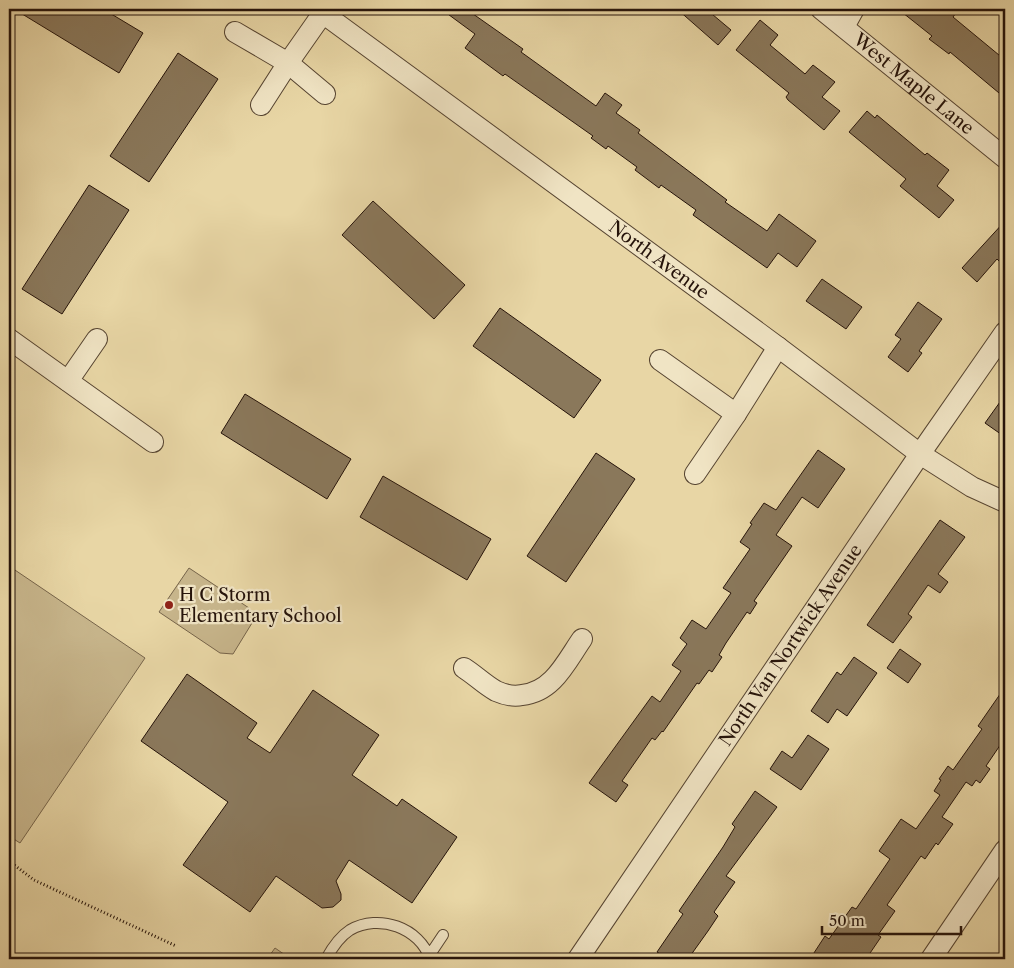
<svg xmlns="http://www.w3.org/2000/svg" width="1014" height="968" font-family="'Libre Caslon Text',serif">
  <rect width="100%" height="100%" fill="#e8d6a5"/>
  <filter id="stains"><feTurbulence type="fractalNoise" baseFrequency=".004" numOctaves="4"/><feColorMatrix values="0 0 0 0 .2 0 0 0 0 .09 0 0 0 0 .02 0 0 0 .5 -.17"/></filter>
  <radialGradient id="worn" r=".72"><stop offset=".6" stop-color="#630" stop-opacity="0"/><stop offset="1" stop-color="#630" stop-opacity=".3"/></radialGradient>
  <path fill="#c7b58b" stroke="#76644a" d="M9,566l136,92 -125,185 -11,-7z
    M189,568l60,40 3,15 -19,31 -13,-1 -61,-41z
    M275,948l16,11h-24z"/>
  <path fill="#8a785b" stroke="#25130a" d="M14,9h89l40,24 -24,40z
    M441,9h25l57,40 -2,3 75,54 9,-13 17,12 -6,8 24,17 -2,3 89,67 -2,2 42,29 12,-17 37,27 -19,26 -19,-14 -11,15 -74,-53 3,-5 -35,-25 -2,3 -24,-18 2,-3 -29,-21 -2,3 -15,-11 2,-2 -88,-62 -2,2 -38,-28 10,-14z
    M677,9h29l25,21 -13,15z
    M898,9h61l-6,8 52,43v38l-55,-46 -1,2 -20,-15 3,-3z
    M760,20l18,15 -8,10 35,29 8,-9 22,17 -13,15 18,14 -16,19 -36,-30 -2,-3 3,-4 -53,-43z
    M178,53l40,26 -69,103 -39,-26z
    M867,111l8,7 2,-3 48,40 2,-2 22,17 -12,16 17,14 -15,18 -39,-32 6,-7 -57,-47z
    M89,185l40,25 -67,104 -40,-25z
    M373,201l92,84 -31,34 -92,-84z
    M1005,221v46l-8,-8 -20,23 -15,-14z
    M822,279l40,28 -16,22 -40,-28z
    M918,302l24,17 -23,32 3,2 -14,19 -20,-15 13,-18 -6,-4z
    M500,308l101,72 -27,38 -101,-72z
    M245,394l106,65 -24,40 -106,-66z
    M1005,395v42l-20,-14z
    M818,450l27,19 -27,39 -16,-11 -26,38 16,11 -38,55 3,2 -7,11 -3,-2 -21,31 -7,12 3,2 -10,15 -3,-2 -10,14 -2,-1 -34,49 -1,-1 -7,9 -3,-2 -30,43 6,4 -12,17 -27,-19 63,-87 8,6 21,-31 -9,-6 15,-21 -7,-6 12,-18 14,9 25,-36 -8,-5 27,-39 -10,-7 12,-18 -2,-1 14,-20 12,7z
    M596,453l39,26 -69,103 -39,-26z
    M383,476l108,63 -24,41 -107,-63z
    M940,520l25,17 -27,37 10,8 -8,11 -12,-8 -20,29 4,3 -19,26 -26,-18z
    M900,649l21,15 -13,19 -21,-15z
    M854,657l23,16 -30,43 -10,-7 -9,14 -17,-12 26,-39 4,3z
    M187,674l70,49 -10,15 23,15 43,-63 66,45 -27,40 45,31 5,-7 55,38 -45,66 -63,-43 -13,21 5,13v6l-8,7 -11,1 -46,-32 -26,36 -67,-47 45,-63 -87,-61z
    M1005,687v51l-19,28 4,3 -10,14 -4,-3 -4,6 -6,-4 -24,35 11,7 -15,21 -2,-2 -11,16 -4,-3 -34,49 8,6 -17,24 3,2 -15,22h-56l15,-23 4,3 23,-32 4,2 34,-50 -11,-8 22,-32 15,10 24,-34 -6,-4 7,-11 -2,-1 9,-13 5,4 29,-41 -4,-3z
    M808,735l21,14 -28,41 -31,-21 12,-18 10,7z
    M755,791l22,16 -51,69 9,6 -21,30 4,4 -10,15 -20,28h-20l-11,-7 26,-38 -4,-3 44,-64 12,-20 -3,-3z"/>
  <g fill="none" stroke-linecap="round" stroke-linejoin="round">
    <g stroke="#564431" stroke-width="12">
      <path id="service" d="M429,956l14,-21
        M326,959c6,-11 13,-22 24,-29 29,-17 70,-2 80,29"/>
    </g>
    <g stroke="#564431" stroke-width="22">
      <g id="minor">
        <path id="s1" d="M317,9l461,338 142,107 52,33 33,15"/>
        <path id="s2" d="M821,9l184,149"/>
        <path d="M844,27l10,-18"/>
        <path d="M235,32l53,31 37,31"/>
        <path d="M261,105l27,-42 35,-50"/>
        <path d="M9,339l144,103"/>
        <path d="M660,360l76,54"/>
        <path d="M68,381l29,-42"/>
        <path d="M695,474l41,-60 42,-67"/>
        <path d="M464,668c11,7 21,17 32,23 9,4 17,6 26,4 31,-3 44,-33 60,-56"/>
        <path id="s3" d="M578,959l342,-505 85,-122"/>
        <path d="M931,959l74,-109"/>
      </g>
    </g>
    <path stroke="#25130a" stroke-width="3" stroke-dasharray="1 2.5" stroke-linecap="butt" d="M9,861l25,19 142,66"/>
    <use href="#service" stroke="#f0e4c4" stroke-width="10"/>
    <use href="#minor" stroke="#f0e4c4" stroke-width="20"/>
  </g>
  <circle fill="#8f2418" stroke="#f0e4c4" stroke-width="2" cx="169" cy="605" r="5"/>
  <g text-anchor="middle" stroke-width="4.5" stroke-linejoin="round" paint-order="stroke">
    <g font-size="18" fill="#25130a" stroke="#f0e4c4">
      <text dy="6" stroke="none"><textPath href="#s2" startOffset="119">West Maple Lane</textPath></text>
      <text dy="6" stroke="none"><textPath href="#s1" startOffset="424">North Avenue</textPath></text>
      <text dy="6" stroke="none"><textPath href="#s3" startOffset="379">North Van Nortwick Avenue</textPath></text>
    </g>
    <g font-size="18" fill="#25130a" stroke="#f0e4c4" text-anchor="start">
      <text x="179" y="601">H C Storm<tspan x="179" dy="21">Elementary School</tspan></text>
    </g>
  </g>
  <rect width="1014" height="968" fill="none" stroke="#e8d6a5" stroke-width="30"/>
  <rect x="10" y="10" width="994" height="948" fill="none" stroke="#25130a" stroke-width="2.5"/>
  <rect x="15" y="15" width="984" height="938" fill="none" stroke="#25130a"/>
  <path d="M822 926v8h139v-8" fill="none" stroke="#25130a" stroke-width="2.5"/>
  <text x="829" y="926" font-size="15" fill="#25130a" stroke="#f0e4c4" stroke-width="4" paint-order="stroke">50 m</text>
  <rect width="100%" height="100%" filter="url(#stains)"/>
  <rect width="100%" height="100%" fill="url(#worn)"/>
</svg>
